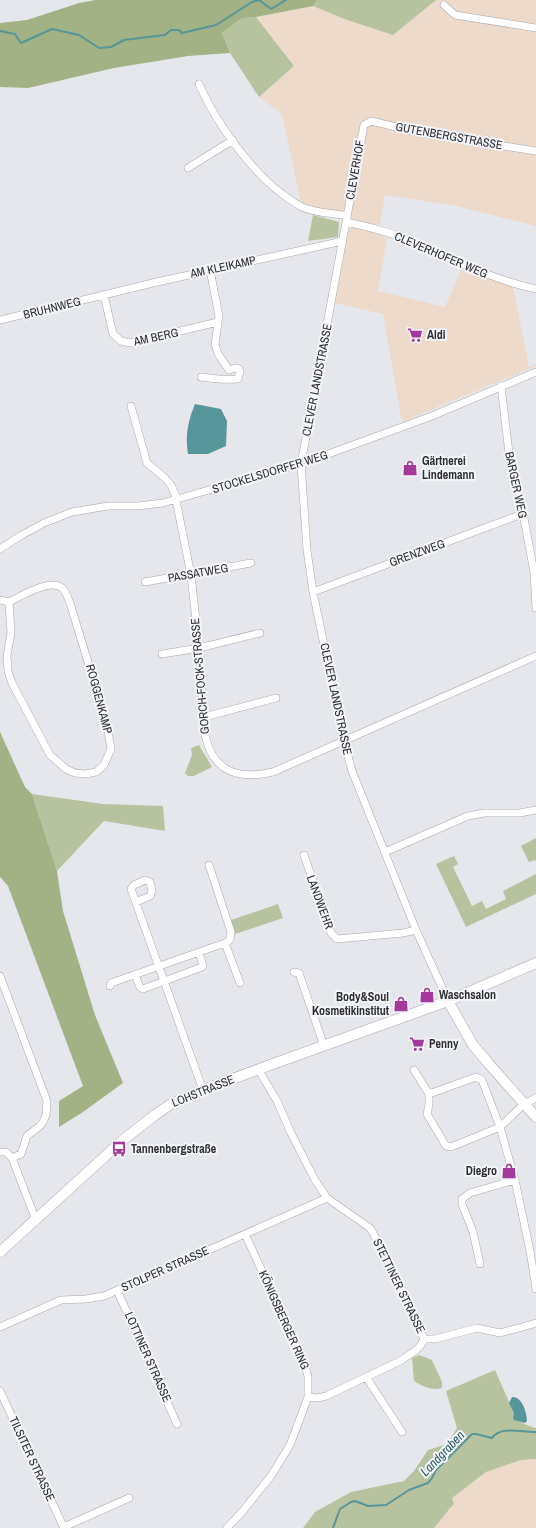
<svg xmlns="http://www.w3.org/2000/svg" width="536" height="1528" font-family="'Archivo Narrow',sans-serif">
  <rect width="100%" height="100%" fill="#e6e7ec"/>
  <path fill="#eddaca" d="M436,0h100v226l-79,-20 -72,-11 -7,39 9,4 -9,53 67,16 17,-39 51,18 16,81 7,-3v2l-134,56 -19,-108 -48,-11 16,-84 -50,-16 -19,-89 -23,-17 35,-31 -38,-49 57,-11 34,14 46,15z
    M536,1459v69h-124l74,-56 35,-12z"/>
  <path fill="#b7c39f" d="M317,0h119l-43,35 -46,-15 -34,-14z
    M256,17l38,49 -35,31 -29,-44 -8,-20 20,-15z
    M313,215l26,7 -1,15 -30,4z
    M199,745l13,22 -18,9h-6l-3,-3 7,-18 -1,-7z
    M32,794l71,10 60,2 2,25 -61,-10 -47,50z
    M536,838v23l-1,-1 -6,2 -8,-16z
    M454,856l4,8 -5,3 19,39 10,-5 4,8 20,-10 -3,-8 33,-17v20l-70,33 -30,-63z
    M278,904l5,14 -48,16 -4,-14z
    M419,1355l13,5 10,22v6c-10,3 -20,-2 -28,-7l-2,-23z
    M495,1370l19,43 -1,4c5,4 17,10 23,11v31l-15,1 -35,12 -34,26 2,6 -3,3 -17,21h-131l12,-16 36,-20 53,-11 10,-10 14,-21 19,-6 10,-16 -11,-37z"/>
  <path fill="#a3b284" d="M95,0h222l-4,6 -57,11 -14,1 -20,15 8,20 -42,3 -74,12 -86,20 -28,-1v-64l27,-3 52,-17z
    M0,732l25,55 7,7 25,77 6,40 32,104 28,68 -40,29 -24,15v-26l24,-15 -75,-200 -8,-9z"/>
  <path fill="#56969a" d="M195,404l26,5 6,12 -1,25 -18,8h-20c-3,-18 0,-33 7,-50z
    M512,1397c10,-1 15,16 15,24l-2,2 -11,-3 -1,-3 1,-4 -5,-10z"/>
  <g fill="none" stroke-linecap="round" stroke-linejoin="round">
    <path stroke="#56969a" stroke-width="2" d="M0,31l15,3 6,9 31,-14 27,6 20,13 12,-1 13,-7 41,-5 6,-5h8l3,3 34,-8 36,-23 7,-2 12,9 15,-9
      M333,1528l7,-19 11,-7 4,-1 13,5 18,-1 23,-15 19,-7 4,-5 4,-8 36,-36h4l16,4c9,-13 31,-5 44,-6"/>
    <g stroke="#a7a8ad" stroke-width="8">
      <path id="street" d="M444,5l11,10 81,13
        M199,84c17,39 54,91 90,115 4,2 8,6 13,8 13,6 31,6 45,9
        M188,168l45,-28
        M346,222c19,4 38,8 56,16 45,17 86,41 134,51
        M104,295l9,39 8,7 9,2 88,-21
        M0,320l157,-38 186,-41
        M201,377c13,2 25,3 37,2l2,-7 -1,-3 -4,-1 -6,2 -11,-16 -3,-10 4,-28 -9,-46
        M501,386l8,67 9,33 16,86 2,36
        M131,406l16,57 18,15 6,7 6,14
        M176,500l15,75 8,73 6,87c8,37 33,45 68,37l263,-116
        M0,549l22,-14 22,-12 28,-11 36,-6h30l25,-3 138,-39 131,-48 104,-44
        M145,582l106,-19
        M313,592l209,-78
        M0,600l9,2c12,-6 43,-25 54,-13 4,4 6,12 8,17l36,119 4,24 -7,16 -8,7 -10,2 -11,-1 -9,-4 -16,-14 -38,-72 -4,-12 -1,-15 4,-23 -2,-31
        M162,654l37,-6 61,-15
        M204,717l72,-19
        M385,852l83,-36 16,-3h36l16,-3
        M304,855l27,78 6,6 66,-6 13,-3
        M136,902l14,-6 2,-5 -2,-9 -5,-2 -11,5 -3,4 72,201
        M225,943l15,40
        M294,972l5,1 25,73
        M135,975l5,12 3,2 59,-22 1,-1 -4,-14
        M0,976l47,125 -1,14 -2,5 -3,5 -14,11 -6,18 -9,4
        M110,986l1,-3 114,-40 5,-3 1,-8 -22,-67
        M448,1001l-32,-71 -64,-159 -8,-30 -31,-149 -6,-42 -6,-86 63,-339 7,-4 50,12 115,18
        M258,1069l19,32 14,32 24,47 12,18 43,30 8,14 25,49 21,48 -3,6 -6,6 -15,10 -74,35 -8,2 -10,-1
        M414,1070l15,24 47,-17 6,3 18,47 -49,20 -5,-1 -19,-32 2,-10v-10
        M536,1098l-12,6 -24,23 15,53 15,71 6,38
        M0,1152h6l6,6 24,62
        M480,1264l-7,-32 -11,-28v-5l8,-6 45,-13
        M117,1290l60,134
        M0,1327l61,-27 25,-1 18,-3 223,-98
        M424,1339h11l42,-11 23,5 36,-10
        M366,1377l36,55
        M0,1391l64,137
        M64,1527l65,-29
        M227,1528l15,-16 29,-36 19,-31 18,-48v-21l-6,-18 -57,-124"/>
    </g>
    <g stroke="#a7a8ad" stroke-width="11">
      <path id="secondary" d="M448,1001l25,44 16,19 47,53
        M0,1252l123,-112 32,-25 16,-11 32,-14 67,-25 178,-64 88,-38"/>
    </g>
    <use href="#street" stroke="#fff" stroke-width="7"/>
    <use href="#secondary" stroke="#fff" stroke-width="10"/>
  </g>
  <defs>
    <g id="supermarket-bare" transform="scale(1.2)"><path d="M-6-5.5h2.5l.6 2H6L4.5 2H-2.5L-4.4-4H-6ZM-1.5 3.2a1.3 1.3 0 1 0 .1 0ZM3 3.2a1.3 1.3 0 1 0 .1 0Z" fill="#a3399a" stroke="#f3f5fa" stroke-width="2.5" paint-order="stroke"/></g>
    <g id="shop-bare" transform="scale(1.2)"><path d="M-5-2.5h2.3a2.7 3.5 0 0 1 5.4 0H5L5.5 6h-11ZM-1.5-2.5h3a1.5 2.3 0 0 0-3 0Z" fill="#a3399a" stroke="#f3f5fa" stroke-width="2.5" paint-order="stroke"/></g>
    <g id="bus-bare" transform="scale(1.2)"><path d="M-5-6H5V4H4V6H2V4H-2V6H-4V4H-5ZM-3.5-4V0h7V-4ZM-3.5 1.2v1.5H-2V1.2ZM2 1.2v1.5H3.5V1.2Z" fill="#a3399a" stroke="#f3f5fa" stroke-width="2.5" paint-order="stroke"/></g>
  </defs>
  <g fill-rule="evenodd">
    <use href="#supermarket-bare" x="415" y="335"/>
    <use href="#shop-bare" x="410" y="468"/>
    <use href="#shop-bare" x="427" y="995"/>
    <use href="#shop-bare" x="401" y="1004"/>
    <use href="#supermarket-bare" x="417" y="1044"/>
    <use href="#bus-bare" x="119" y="1149"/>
    <use href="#shop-bare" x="509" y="1171"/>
  </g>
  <g text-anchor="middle" stroke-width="4" stroke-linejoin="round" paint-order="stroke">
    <g font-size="12" fill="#2e2f31" stroke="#f3f5fa">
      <text transform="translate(449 136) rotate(10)" y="4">GUTENBERGSTRASSE</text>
      <text transform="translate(355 170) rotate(-80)" y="4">CLEVERHOF</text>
      <text transform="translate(441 255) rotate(23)" y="4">CLEVERHOFER WEG</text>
      <text transform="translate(223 267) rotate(-12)" y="4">AM KLEIKAMP</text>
      <text transform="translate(52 308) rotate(-14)" y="4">BRUHNWEG</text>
      <text transform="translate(156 337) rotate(-12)" y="4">AM BERG</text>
      <text transform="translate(317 380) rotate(-79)" y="4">CLEVER LANDSTRASSE</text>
      <text transform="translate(270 472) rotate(-17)" y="4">STOCKELSDORFER WEG</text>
      <text transform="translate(516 485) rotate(78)" y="4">BARGER WEG</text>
      <text transform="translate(417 553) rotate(-20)" y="4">GRENZWEG</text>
      <text transform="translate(198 573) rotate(-10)" y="4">PASSATWEG</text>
      <text transform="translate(200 676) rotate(-95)" y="4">GORCH-FOCK-STRASSE</text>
      <text transform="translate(99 699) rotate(75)" y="4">ROGGENKAMP</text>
      <text transform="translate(336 699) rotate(78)" y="4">CLEVER LANDSTRASSE</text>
      <text transform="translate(320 902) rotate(70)" y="4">LANDWEHR</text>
      <text transform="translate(203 1091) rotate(-22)" y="4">LOHSTRASSE</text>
      <text transform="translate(165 1269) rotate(-24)" y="4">STOLPER STRASSE</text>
      <text transform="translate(399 1286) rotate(64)" y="4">STETTINER STRASSE</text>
      <text transform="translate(284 1320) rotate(66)" y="4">KÖNIGSBERGER RING</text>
      <text transform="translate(148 1357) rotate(66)" y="4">LOTTINER STRASSE</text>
      <text transform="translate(32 1459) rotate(65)" y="4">TILSITER STRASSE</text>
    </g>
    <g font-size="12" font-weight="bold" fill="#2e2f31" stroke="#f3f5fa" text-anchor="start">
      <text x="427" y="339">Aldi</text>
      <text x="422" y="465">Gärtnerei<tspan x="422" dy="14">Lindemann</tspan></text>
      <text x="439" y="999">Waschsalon</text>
      <text x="389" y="1001" text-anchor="end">Body&amp;Soul<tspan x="389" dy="14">Kosmetikinstitut</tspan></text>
      <text x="429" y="1048">Penny</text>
      <text x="131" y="1153">Tannenbergstraße</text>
      <text x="497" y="1175" text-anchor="end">Diegro</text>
    </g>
    <g font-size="13" font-style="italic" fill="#255c5f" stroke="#f3f5fa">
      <text transform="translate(442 1453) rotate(-46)" y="5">Landgraben</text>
    </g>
  </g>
</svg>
